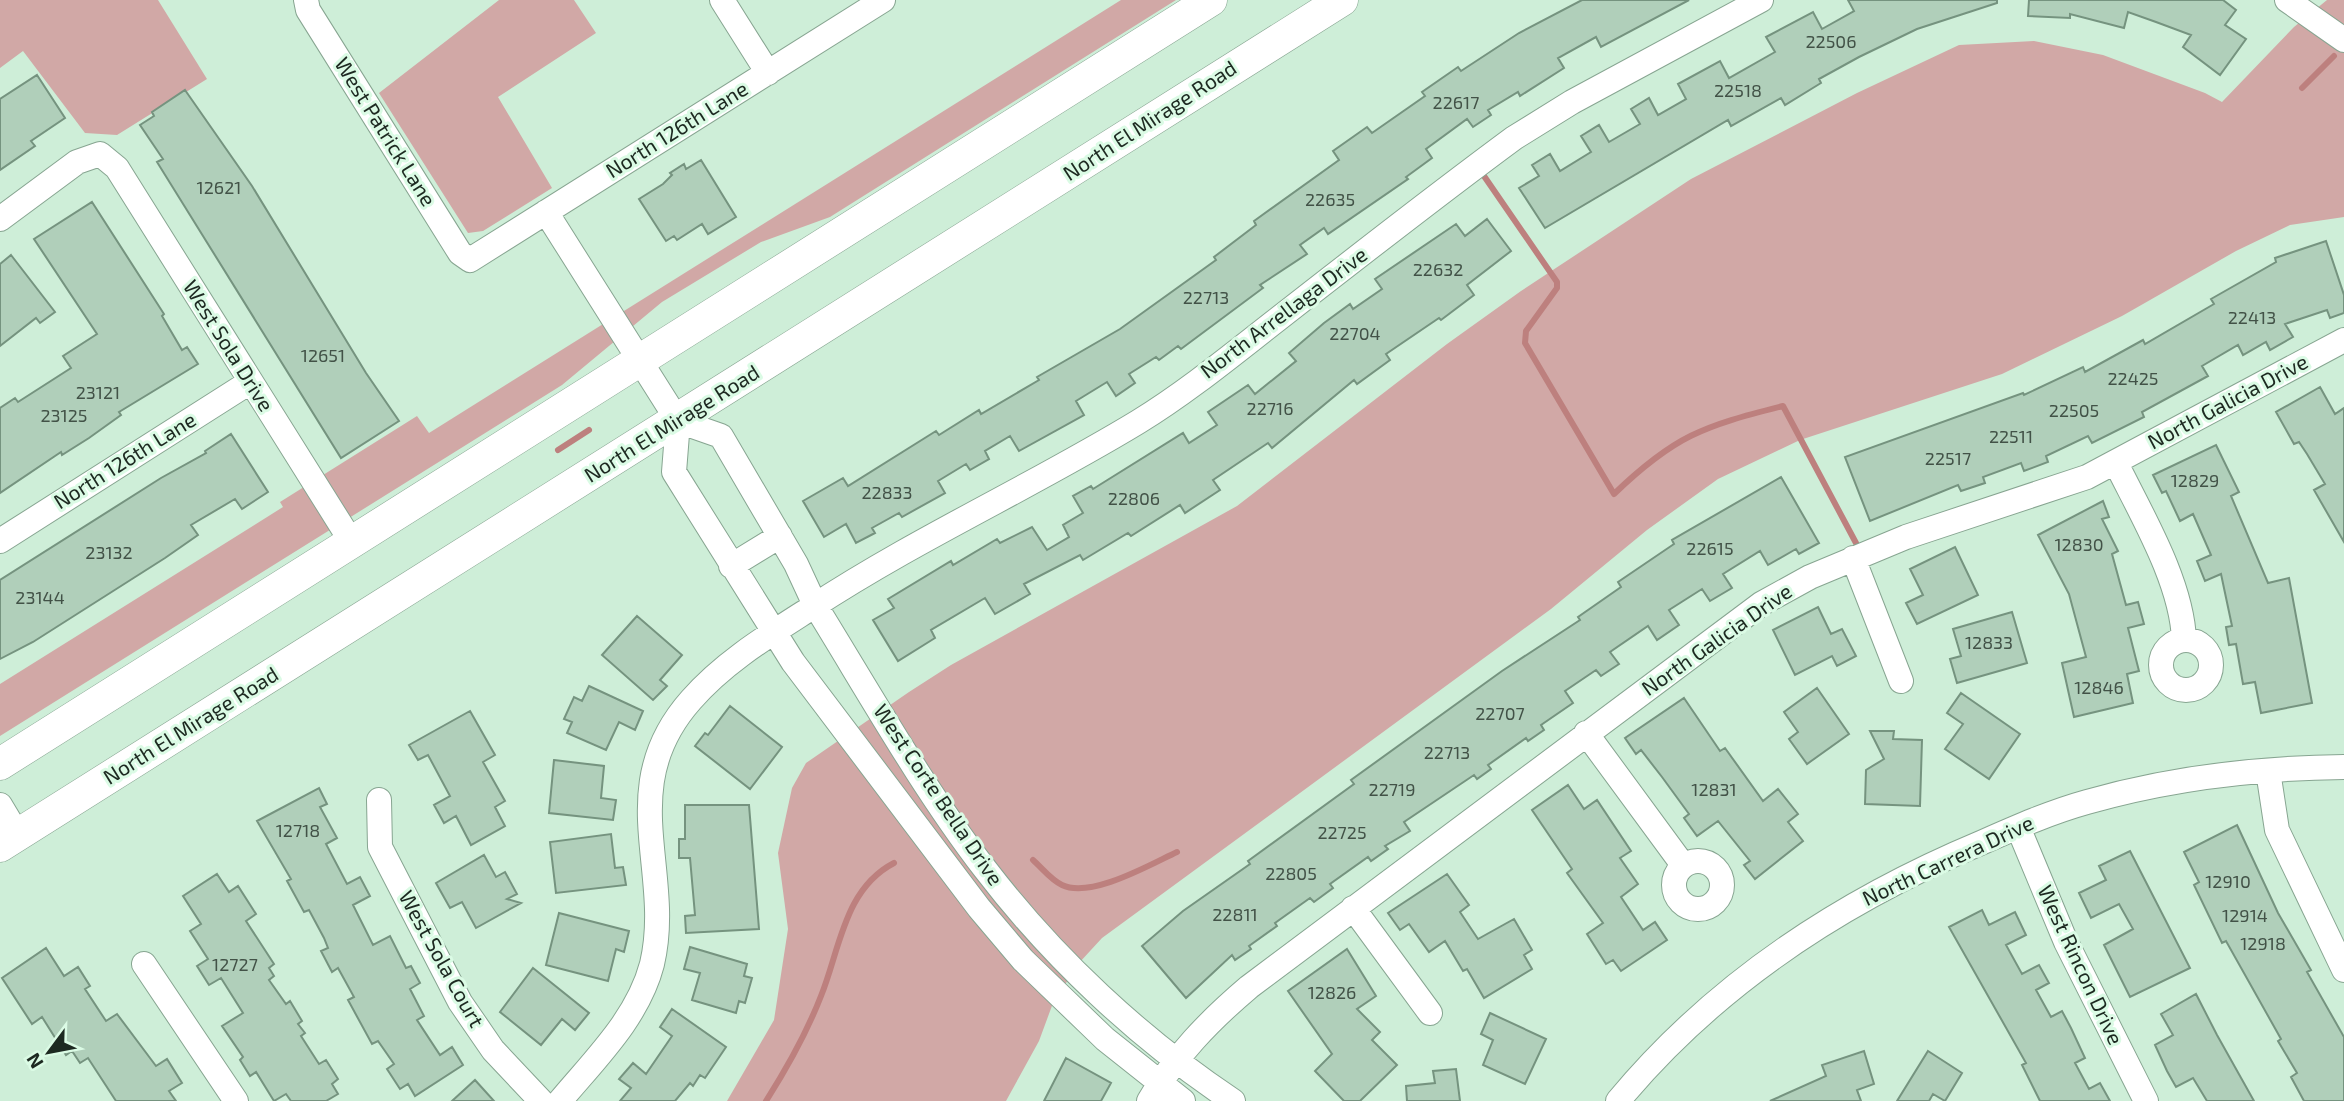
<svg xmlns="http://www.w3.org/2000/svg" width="2344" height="1101" font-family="'Exo 2',sans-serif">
  <rect width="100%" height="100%" fill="#ceeed8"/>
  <path fill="#d1a8a6" d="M0,0h158l49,79 -90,56 -32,-2 -62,-82 -23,17z
    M499,0h75l22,33 -98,64 54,91 -69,43 -15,2 -89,-140z
    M1121,0h55l-346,217 -69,25 -99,60 -100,83 -562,351v-52l283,-177 -3,-5 137,-86 12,17z
    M2327,0h17v217l-54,8 -54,26 -114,65 -120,58 -202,66 -82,39 -71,51 -96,79 -449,329 -23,25 -26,40 -14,38 -33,60h-279l47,-81 14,-91 -10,-76 14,-65 14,-25 103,-71 42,-27 286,-159 210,-162 74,-53 170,-112 166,-86 102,-48 75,-4 69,14 102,38 17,9 72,-75z"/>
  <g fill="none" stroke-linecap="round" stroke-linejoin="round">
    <path stroke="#bd807e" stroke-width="6" d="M2302,88l32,-32
      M1484,176l73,106v6l-31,43 -1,12 89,151c60,-58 89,-68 169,-88l73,137
      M558,450l31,-20
      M1033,860c9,8 18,20 29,25 29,14 89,-21 115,-33
      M766,1101c21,-33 41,-69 55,-105 19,-47 23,-107 73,-133"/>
  </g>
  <path fill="#b0cfba" stroke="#75937f" stroke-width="2" d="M1582,0h107l-88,47 -5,-10 -38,21 6,10 -44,28 -2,-4 -30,18 3,5 -18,12 -6,-8 -41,30 6,9 -26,19 2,2 -80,55 -4,-6 -24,17 7,9 -47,31 3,3 -82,61 -3,-3 -19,14 -3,-3 -27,17 6,9 -19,13 -9,-14 -31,19 8,14 -65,36 -9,-15 -25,15 4,8 -19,11 -4,-6 -28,17 7,12 -43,24 -3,-4 -27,15 3,5 -19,10 -10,-19 -22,13 -21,-36 40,-23 5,8 88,-55 3,4 40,-25 2,4 58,-34 -2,-3 83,-48 96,-69 -2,-3 42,-32 -2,-4 85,-61 -6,-9 34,-24 5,6 53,-37 -3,-4 36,-25 3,4 58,-38z
    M1848,0h149v3l-80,26 -58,28 -40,22 2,4 -36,22 -4,-7 -50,28 -3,-6 -183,108 -26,-40 20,-12 -7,-11 18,-11 10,17 31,-19 -10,-16 18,-11 10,17 31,-18 -9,-15 18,-11 9,17 28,-16 -8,-15 42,-23 9,17 46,-26 -9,-15 47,-25 9,17 32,-18z
    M2029,0h194l13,10 -11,15 21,14 -26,36 -37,-28 8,-12 -35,-13 -28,-10 -4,16 -54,-14v4l-42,-2z
    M37,75l28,43 -34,23 4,5 -35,24v-71z
    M185,90l67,96 114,187 33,48 -58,37 -184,-296 6,-3 -23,-34 14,-9 -2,-4z
    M701,160l35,57 -28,17 -6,-10 -25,16 -3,-4 -8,5 -27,-42 24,-15 9,-9 -2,-2 14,-9 2,5z
    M92,202l72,112 -2,2 20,34 5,-3 11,17 -79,48 2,3 -32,23 -27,17 -1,-3 -61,41v-85l15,-10 3,4 53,-34 -8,-12 34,-22 -63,-95z
    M1487,219l24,32 -44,34 7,10 -33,25 -2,-2 -53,36 4,6 -33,24 -3,-4 -82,68 -4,-5 -55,37 7,10 -35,23 -5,-8 -49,31 -3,-3 -45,27 -3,-5 -56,29 6,10 -35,20 -10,-16 -54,32 4,8 -37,23 -25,-41 21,-12 -6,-9 63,-38 2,4 44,-26 3,4 32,-16 15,23 22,-13 -6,-12 20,-12 -10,-17 18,-10 2,3 90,-56 6,10 28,-18 -9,-13 40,-27 7,9 41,-33 -7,-8 35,-30 26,-19 3,5 29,-20 -7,-10 81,-55 9,12z
    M2326,241l18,54v18l-14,5 -3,-8 -42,14 8,13 -23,13 -4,-8 -23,13 -5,-10 -36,21 6,10 -66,36 2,5 -52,26 -4,-7 -42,20 2,6 -24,9 -3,-8 -38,14 2,6 -24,8 -3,-6 -88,36 -25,-64 178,-64 1,2 59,-28 2,5 58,-32 2,4 69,-40 -3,-5 65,-37 -1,-4z
    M11,255l44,57 -15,11 -4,-5 -36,28v-82z
    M2320,387l15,27 9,-6v134l-30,-52 11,-6 -18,-30 -8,-12 -5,2 -18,-32z
    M231,434l37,58 -26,17 -7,-10 -44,26 7,10 -33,23 -132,84 -33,17v-79l161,-102 45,-25 -1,-2z
    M2216,445l23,47 -8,4 37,87 21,-5 23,125 -51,10 -6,-31 -12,2 -7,-40 -7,1 -3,-18 6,-1 -11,-52 -16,7 -8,-20 14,-6 -18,-41 -13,7 -14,-30 -4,2 -9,-18z
    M1781,477l38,66 -20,11 -3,-5 -28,16 -8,-14 -37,23 9,14 -22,13 -8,-12 -33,21 10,15 -22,15 -9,-14 -38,26 9,12 -18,12 -5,-6 -31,21 8,12 -32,22 3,5 -16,11 -2,-3 -38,27 3,4 -14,10 -3,-4 -70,47 6,9 -25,15 3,3 -17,12 -3,-4 -38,27 3,4 -19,14 -4,-4 -35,25 2,3 -28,20 2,3 -16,11 -3,-5 -46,43 -44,-52 41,-35 67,-47 -2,-3 106,-77 -3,-4 151,-109 78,-51 -2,-3 43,-30 -3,-5 56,-38 -2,-4z
    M2103,501l6,16 -7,2 16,32 -6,3 14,51 12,-3 6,22 -16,4 11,43 -12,3 6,29 -59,14 -12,-54 24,-6 -17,-63 -31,-59z
    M1955,547l23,48 -61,29 -11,-21 17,-8 -13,-26z
    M1818,607l13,27 11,-5 14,27 -19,10 -5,-10 -37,19 -22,-45z
    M2012,612l15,51 -70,20 -7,-24 11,-3 -8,-27z
    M637,616l45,39 -22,25 7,6 -14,14 -51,-45z
    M589,686l54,25 -8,19 -16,-8 -13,28 -39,-17 5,-11 -8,-3 10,-22 8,4z
    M1817,688l32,46 -42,30 -18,-25 9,-7 -14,-20z
    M1961,693l59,41 -31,45 -44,-30 18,-25 -16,-11z
    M1684,698l36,53 5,-3 38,53 15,-12 20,25 -10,8 15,19 -48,38 -11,-14 6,-4 -32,-40 -21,15 -13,-18 5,-4 -27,-37 -21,-27 -5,4 -11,-16z
    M730,706l52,41 -32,42 -55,-43 10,-13 3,2z
    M470,711l25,44 -12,7 22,39 -10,6 10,19 -34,19 -15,-29 -12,7 -10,-18 16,-9 -22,-41 -10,5 -9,-15z
    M1870,731h24l-1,8 29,1 -2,66 -55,-2 1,-34 18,-11z
    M554,760l50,6 -3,32 15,2 -3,20 -64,-7z
    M1568,785l16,24 13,-9 34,51 -11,7 18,26 -17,13 22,33 12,-8 12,18 -46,31 -8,-11 -7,4 -19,-30 16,-11 -36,-50 5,-4 -40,-59z
    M319,788l8,16 -7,3 17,31 -11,6 21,40 13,-7 10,19 -17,9 20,40 17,-9 16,32 5,-2 9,17 -10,6 14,27 -7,4 23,35 12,-8 11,18 -48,31 -7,-12 -8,5 -13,-20 7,-5 -16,-23 -6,3 -24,-44 6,-3 -16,-29 -6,4 -11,-21 7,-3 -4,-10 -15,-28 -5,2 -17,-31 4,-2 -34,-58z
    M685,805h64l10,124 -73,4 -1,-17 10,-1 -5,-57h-11v-19h6z
    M2237,825l41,88 33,57 -4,2 37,65v64h-40l-13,-24 6,-4 -19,-32 3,-2 -55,-98 -4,2 -28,-58 5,-3 -15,-30z
    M611,834l4,34 8,-1 3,18 -70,8 -6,-51z
    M2130,851l60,117 -60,29 -26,-52 29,-16 -14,-25 -28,14 -12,-25 27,-13 -7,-14z
    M484,855l12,22 9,-5 12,22 -10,5 14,4 -45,25 -14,-26 -12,6 -14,-25z
    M217,874l12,18 9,-6 18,28 -10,7 28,43 -5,4 5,8 -5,4 17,24 4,-3 12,20 -4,3 7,9 -4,3 18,28 7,-4 12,19 -6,5 6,10 -12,7h-35l-5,-7 -12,7 -18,-29 -6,4 -10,-16 3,-3 -21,-31 21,-13 -22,-35 -12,7 -12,-19 11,-7 -18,-28 11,-7 -18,-28z
    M1447,874l22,31 -9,7 18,27 36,-20 18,31 -8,5 8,14 -48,29 -17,-29 -4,2 -18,-30 -16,11 -20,-28 -9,6 -12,-17z
    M1982,910l7,15 26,-13 11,23 -20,10 16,29 17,-9 10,18 -13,7 15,27 11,-6 9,17 14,30 -10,5 14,26 11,-6 10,18h-70l-18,-36 4,-2 -77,-136z
    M559,913l70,18 -5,21 -8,-3 -8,32 -62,-16z
    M690,947l57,17 -3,12 8,2 -7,25 -6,-2 -3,12 -44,-13 8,-27 -16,-4z
    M46,948l18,28 14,-9 12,19 -5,3 21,32 11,-7 39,52 11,-7 15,24 -13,8 7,10h-60l-28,-43 -8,5 -8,-12 -6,4 -24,-38 -10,7 -30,-46z
    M1347,949l29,47 -19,13 23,23 -8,8 25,25 -37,36h-16l-29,-30 17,-17 -44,-63z
    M533,968l56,45 -14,17 -13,-11 -21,26 -41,-33z
    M2196,994l21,41 37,66h-47l-14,-23 -17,9 -9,-16 -12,-26 18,-10 -12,-21z
    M672,1009l54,38 -21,31 -5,-3 -7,11 -3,-3 -15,18h-55l11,-13 -12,-9 14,-16 13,11 26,-38 -12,-9z
    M1490,1013l56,26 -21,45 -42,-19 10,-25 -12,-6z
    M1864,1051l10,33 -17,6 4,11h-91l56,-25 -4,-11z
    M1928,1051l34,22 -17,28 -12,-7 -4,7h-32z
    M1066,1058l45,25 -10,18h-57z
    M1456,1069l4,32h-53l-1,-15 29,-3 -2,-12z
    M475,1080l19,21h-42z"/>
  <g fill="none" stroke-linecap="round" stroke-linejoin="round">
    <g stroke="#87a591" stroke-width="26">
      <path id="minor" d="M306,0l2,10 152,243 10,7 413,-260
        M722,0l46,73
        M2287,0l57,40
        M546,212l132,209 -4,51 119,190 186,246 44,52 82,79 78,62
        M0,219l77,-57 23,-8 17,14 234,373
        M678,421l43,15 75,128 19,41c55,89 107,182 170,264 69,90 155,170 248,232
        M2116,463c25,51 66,119 68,177
        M0,541l250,-159
        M1853,558l48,123
        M731,566l49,-30
        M2161 665a25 25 0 1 1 50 0a25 25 0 1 1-50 0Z
        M1586,733l97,132
        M2268,771l9,59 67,140
        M379,800l1,47 80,155 33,48 48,51
        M0,805l18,30
        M2018,827l48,115 80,159
        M1674 885a24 24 0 1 1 48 0a24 24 0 1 1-48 0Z
        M1353,908l77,105
        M144,964l92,137
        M560,1101c35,-42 78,-83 92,-137 22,-93 -39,-176 39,-264 33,-38 78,-65 120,-92 105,-69 220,-121 327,-186 49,-30 95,-68 140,-103 78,-61 156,-122 236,-181l58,-36 189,-102
        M1149,1101c26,-45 60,-80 100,-114l512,-383 49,-27 96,-40 181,-60 257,-137
        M1618,1101c97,-117 226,-201 365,-259 34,-15 68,-30 104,-40 84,-24 170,-34 257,-35"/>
    </g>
    <g stroke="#87a591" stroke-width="33">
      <path id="major" d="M0,764l1211,-764
        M0,846l1342,-846"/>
    </g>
    <use href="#minor" stroke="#fff" stroke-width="24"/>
    <use href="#major" stroke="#fff" stroke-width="32"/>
  </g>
  <g text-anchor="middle" stroke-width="6" stroke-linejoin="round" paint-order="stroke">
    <g font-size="18" fill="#425247">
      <text x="1831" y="48">22506</text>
      <text x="1738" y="97">22518</text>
      <text x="1456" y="109">22617</text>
      <text x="219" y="194">12621</text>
      <text x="1330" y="206">22635</text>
      <text x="1438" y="276">22632</text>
      <text x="1206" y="304">22713</text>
      <text x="2252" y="324">22413</text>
      <text x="1355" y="340">22704</text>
      <text x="323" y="362">12651</text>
      <text x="2133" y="385">22425</text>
      <text x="98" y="399">23121</text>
      <text x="1270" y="415">22716</text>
      <text x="2074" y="417">22505</text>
      <text x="64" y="422">23125</text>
      <text x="2011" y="443">22511</text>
      <text x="1948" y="465">22517</text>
      <text x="2195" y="487">12829</text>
      <text x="887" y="499">22833</text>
      <text x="1134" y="505">22806</text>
      <text x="2079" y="551">12830</text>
      <text x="1710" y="555">22615</text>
      <text x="109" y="559">23132</text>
      <text x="40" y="604">23144</text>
      <text x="1989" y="649">12833</text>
      <text x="2099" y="694">12846</text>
      <text x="1500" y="720">22707</text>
      <text x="1447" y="759">22713</text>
      <text x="1392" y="796">22719</text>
      <text x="1714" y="796">12831</text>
      <text x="298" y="837">12718</text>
      <text x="1342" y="839">22725</text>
      <text x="1291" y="880">22805</text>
      <text x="2228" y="888">12910</text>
      <text x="1235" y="921">22811</text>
      <text x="2245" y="922">12914</text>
      <text x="2263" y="950">12918</text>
      <text x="235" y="971">12727</text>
      <text x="1332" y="999">12826</text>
    </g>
    <g font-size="21" fill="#1d2921" stroke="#dbfbe5">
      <text transform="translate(1150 121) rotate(-33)" y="7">North El Mirage Road</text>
      <text transform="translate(677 130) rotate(-32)" y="7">North 126th Lane</text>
      <text transform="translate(385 132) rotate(58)" y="7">West Patrick Lane</text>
      <text transform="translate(1284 313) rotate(-37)" y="7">North Arrellaga Drive</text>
      <text transform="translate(228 346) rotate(58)" y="7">West Sola Drive</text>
      <text transform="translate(2228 402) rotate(-28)" y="7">North Galicia Drive</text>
      <text transform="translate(672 424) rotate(-32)" y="7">North El Mirage Road</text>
      <text transform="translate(125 461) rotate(-32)" y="7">North 126th Lane</text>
      <text transform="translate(1717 640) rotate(-35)" y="7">North Galicia Drive</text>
      <text transform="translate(191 726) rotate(-32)" y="7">North El Mirage Road</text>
      <text transform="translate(938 795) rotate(56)" y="7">West Corte Bella Drive</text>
      <text transform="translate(1948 861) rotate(-25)" y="7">North Carrera Drive</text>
      <text transform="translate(441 959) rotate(61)" y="7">West Sola Court</text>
      <text transform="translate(2080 965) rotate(65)" y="7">West Rincon Drive</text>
    </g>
  </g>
  <g transform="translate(49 1052) rotate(238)" stroke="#dbfbe5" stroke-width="5" paint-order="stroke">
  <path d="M0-5L12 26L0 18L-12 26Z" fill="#1d2921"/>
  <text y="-10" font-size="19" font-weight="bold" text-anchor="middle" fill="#1d2921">N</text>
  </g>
</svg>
